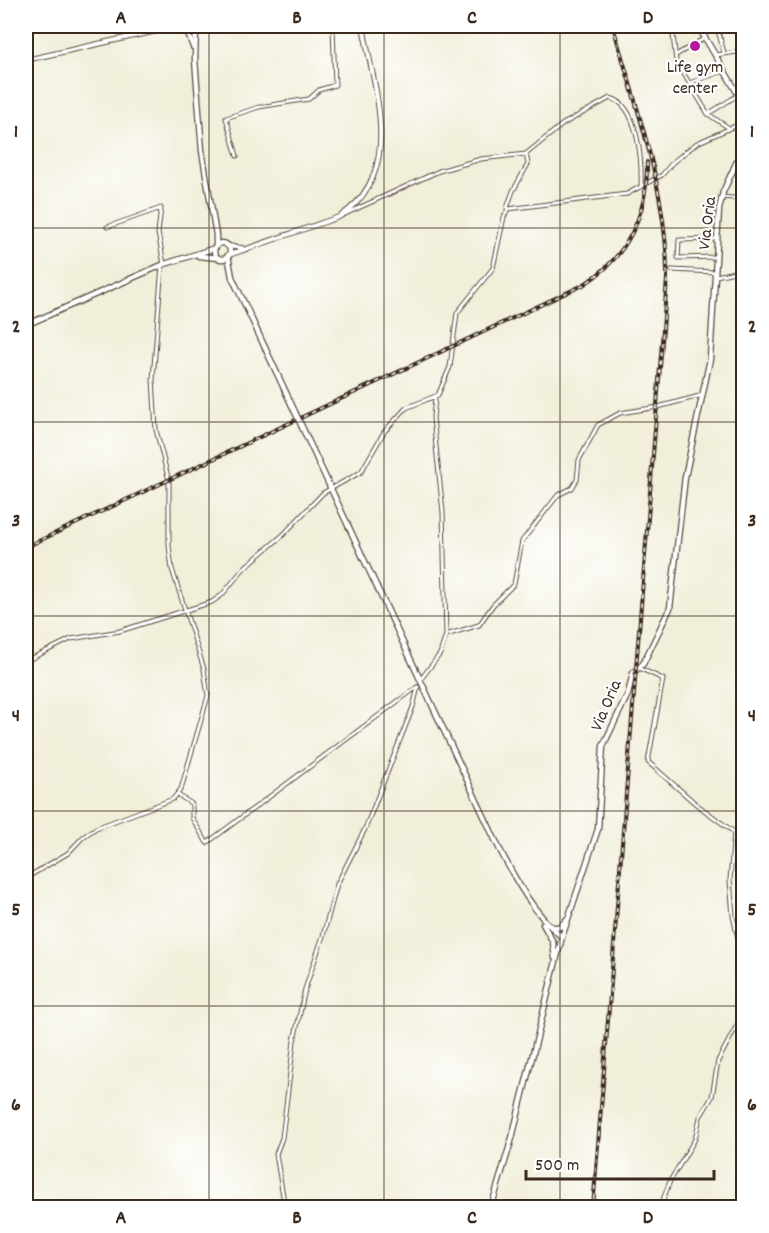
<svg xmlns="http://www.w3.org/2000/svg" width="769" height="1233" font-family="Dekko,sans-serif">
  <rect width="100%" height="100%" fill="#fff"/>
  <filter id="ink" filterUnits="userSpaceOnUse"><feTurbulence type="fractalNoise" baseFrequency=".0167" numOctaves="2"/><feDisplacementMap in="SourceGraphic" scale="12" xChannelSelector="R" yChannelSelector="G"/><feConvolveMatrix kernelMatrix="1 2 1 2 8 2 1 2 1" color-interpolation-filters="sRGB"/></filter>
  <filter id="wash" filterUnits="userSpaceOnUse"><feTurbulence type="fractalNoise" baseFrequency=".008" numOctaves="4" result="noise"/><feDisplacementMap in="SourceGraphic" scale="24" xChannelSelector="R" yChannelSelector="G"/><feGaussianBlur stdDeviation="1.35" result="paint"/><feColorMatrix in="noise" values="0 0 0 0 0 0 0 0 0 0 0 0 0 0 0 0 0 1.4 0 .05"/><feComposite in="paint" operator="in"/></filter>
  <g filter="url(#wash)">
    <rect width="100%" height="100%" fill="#f1eed9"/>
  </g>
  <g filter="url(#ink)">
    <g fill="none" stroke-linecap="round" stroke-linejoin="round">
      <g stroke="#56473a" stroke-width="5">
        <path id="minor" d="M672,26l4,35 32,53 21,14
          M717,26l7,27
          M740,26l3,25
          M676,55l29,-17
          M716,55l28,-4
          M689,83l35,-12
          M708,114l30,-19
          M237,156l-11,-38 33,-11 50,-8 10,-9 16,-5 -2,-59
          M721,197l23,2
          M507,208l6,-17 15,-27 -2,-10
          M341,216l98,-45 42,-12 45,-5 37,-30 47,-26c29,6 32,66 31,89
          M107,227l54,-19 -3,25 6,31
          M716,257l-38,1 1,-18 38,-1
          M162,265l-9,114 3,51 12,47
          M671,270l44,2
          M737,272l4,-73
          M716,276l28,-6
          M435,398l-2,20 10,94 3,123
          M26,661l45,-22 49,-8 92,-29 10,-7 22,-27 39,-33 40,-42 38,-21 23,-40 22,-24 32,-13 12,-28 7,-54 36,-45 11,-51 4,-8 119,-15 35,-19 11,-13 24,-19 47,-21
          M639,668l24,11 -15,83 48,42 38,28 -4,48 3,36 11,50
          M421,679l19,-25 6,-19 33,-10 14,-20 21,-21 8,-43 36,-46 14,-7 5,-8 2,-20 19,-35 22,-12 38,-6 45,-12
          M178,795l14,9v14l15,25 210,-156
          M735,857l9,-13
          M26,878l42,-25 15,-16 13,-9 77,-29 8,-10 27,-93 -4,-27 -32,-100 -3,-23v-64
          M285,1208l-9,-54 6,-16 12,-97 11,-52 18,-53 14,-52 28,-55 48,-122 5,-20
          M660,1208l10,-27 25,-42 5,-22 12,-20 6,-36 26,-49"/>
      </g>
      <g stroke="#56473a" stroke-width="6">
        <path id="tertiary" d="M26,60l153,-34
          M227,246l15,2
          M229,255l110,-38c67,-43 35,-127 24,-191"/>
      </g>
      <g stroke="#56473a" stroke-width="7">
        <path id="secondary" d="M183,26l7,6 7,-6
          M698,26l46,78
          M196,29l-1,30 7,92 14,84v12
          M187,31l6,16
          M214 251a8 8 0 1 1 16 0a8 8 0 1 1-16 0Z
          M228,255l4,22 63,135
          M199,256l19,2
          M26,325l136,-60 53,-17
          M302,427l197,421c17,33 35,66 63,89
          M543,924l10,18 2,16
          M551,927h9l6,-7
          M491,1208l21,-70 50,-201 36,-108 5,-83 25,-52 5,-21 10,-9 27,-56 15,-131 25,-118 9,-150 4,-17 21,-46"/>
      </g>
      <use href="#minor" stroke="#fff" stroke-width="3"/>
      <use href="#tertiary" stroke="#fff" stroke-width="4"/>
      <use href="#secondary" stroke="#fff" stroke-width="4.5"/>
      <g stroke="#3b2a1e" stroke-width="4">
        <path id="rail" d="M26,547l557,-262c44,-27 65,-71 64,-123
          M593,1208l74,-929c1,-87 -31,-171 -54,-253"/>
      </g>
      <use href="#rail" stroke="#fff" stroke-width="1.5" stroke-dasharray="4.5" stroke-linecap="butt"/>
      <g stroke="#56473a" stroke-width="7" stroke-linecap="butt">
        <path id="secondary-bridge" d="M295,412l7,15"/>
      </g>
      <use href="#secondary-bridge" stroke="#fff" stroke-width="4.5"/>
    </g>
  </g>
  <path fill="none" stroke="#3b2a1e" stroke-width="1.5" stroke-opacity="0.55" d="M209,26v1182M384,26v1182M560,26v1182M26,228h718M26,422h718M26,616h718M26,811h718M26,1006h718"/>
  <circle fill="#b5179e" stroke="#fff" stroke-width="2" cx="695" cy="46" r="6"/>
  <g text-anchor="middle" stroke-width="4.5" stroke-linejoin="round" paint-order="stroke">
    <g font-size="18" fill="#3b2a1e" stroke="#fff">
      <text x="695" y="72">Life gym<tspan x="695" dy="21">center</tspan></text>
    </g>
    <g font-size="18" fill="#3b2a1e" stroke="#fff">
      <text transform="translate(706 223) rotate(-83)" y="6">Via Oria</text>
      <text transform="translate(605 705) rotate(-67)" y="6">Via Oria</text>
    </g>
  </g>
  <rect width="769" height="1233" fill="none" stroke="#fff" stroke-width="66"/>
  <path d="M526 1170v9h188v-9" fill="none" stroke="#3b2a1e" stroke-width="3"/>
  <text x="535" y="1170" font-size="18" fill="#3b2a1e" stroke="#ffffff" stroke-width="4.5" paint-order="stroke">500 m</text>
  <rect x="33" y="33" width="703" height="1167" fill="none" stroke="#3b2a1e" stroke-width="2"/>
  <g font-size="20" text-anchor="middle" font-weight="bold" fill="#3b2a1e">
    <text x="121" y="23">A</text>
    <text x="297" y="23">B</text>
    <text x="472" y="23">C</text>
    <text x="648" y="23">D</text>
    <text x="16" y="137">1</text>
    <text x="752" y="137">1</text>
    <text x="16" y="332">2</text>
    <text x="752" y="332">2</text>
    <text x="16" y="526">3</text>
    <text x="752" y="526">3</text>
    <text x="16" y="721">4</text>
    <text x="752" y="721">4</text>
    <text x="16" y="915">5</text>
    <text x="752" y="915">5</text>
    <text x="16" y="1110">6</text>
    <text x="752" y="1110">6</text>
    <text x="121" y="1223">A</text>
    <text x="297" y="1223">B</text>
    <text x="472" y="1223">C</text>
    <text x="648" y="1223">D</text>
  </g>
</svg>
